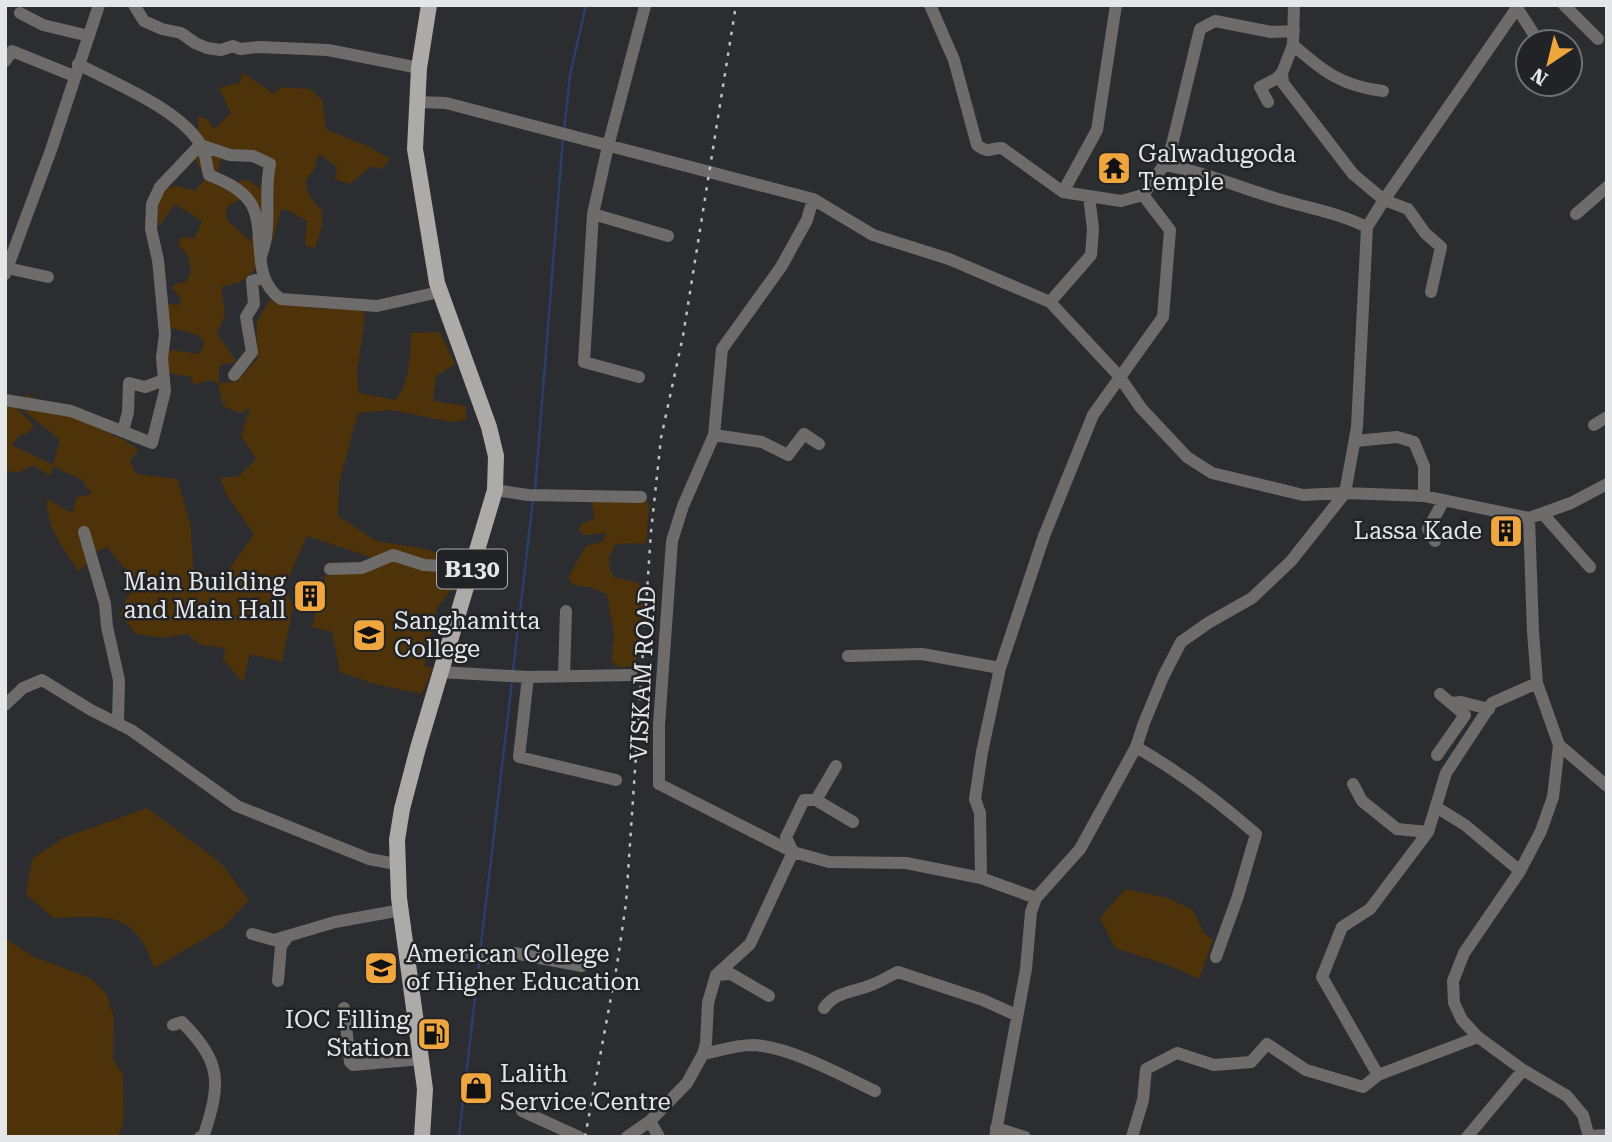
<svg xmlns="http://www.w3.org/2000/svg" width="1612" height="1142" font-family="'Roboto Serif',serif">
  <rect width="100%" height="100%" fill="#2b2d30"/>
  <path fill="#4e320a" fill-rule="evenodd" d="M243,73l30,20 9,-6 28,2 12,11 4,29 41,17 23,13 -8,10 -11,-3 -21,18 -15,-5 2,-12 -18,-13 -5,15 -9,13 5,15 12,14v15l-7,22 -10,-3 2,-24 -20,-11h-6l-9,33 -19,2 8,11c-8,22 -18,27 -40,31l4,27 -8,20 20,28 -17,3 -2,18 18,-1 22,-24 -2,-34 13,-24 46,8 47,2 3,7 -8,57 2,19 37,7c14,-19 14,-43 15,-67l29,-1 15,32 -19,12 -3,25 33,5v14l-15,2 -60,-12 -33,3 -19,70 -1,33 38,25 44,7 26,7 16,9 3,23 -7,4 -7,-1 -14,18 -13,58 9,2 -11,26 -47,-10 -35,-12 -8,-40 -20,-5 17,-66 32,10 26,-8 -80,-27 -22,50 8,21 -11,55 -32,-8 -7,29 -20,-24 2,-11 -24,-3 -14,-11 -24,4 -27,-4 -16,-20 5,-13 12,-18 -30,-36 -9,4 -19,21c-14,-21 -34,-46 -32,-73l25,14 5,-16 15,-3 -10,-14 -29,-14 -3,10 -17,-11 -14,7 -14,-1v-70h5l24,25 -7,8 -7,1 -8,10 41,20 7,-25 -36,-29 2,-17 100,47 13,9 -9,11 6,13 41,5 14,47 2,41 14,18h11l36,-51 -27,-38 -7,-18 19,-2 17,-17 -15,-23 9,-28 -10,5 -17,-7 -5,-23 -9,-3 -15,5 -3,-8 -22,-4 -7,-15 10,-8 27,4 6,-11 -7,-8 -34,-9 -3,-15 8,-7 10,1 2,-7 -9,-10 3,-4 11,-2 5,-11 -3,-15 -10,-12 4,-7 13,1 7,-17 -27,-17 -16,22 -7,-22 8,-14 17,-4 18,5 13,-15 -7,-6 -8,-14 5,-21v-19l9,3 7,10 17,-16 -12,-25 20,-5zM230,155l42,10 -13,23 -11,-8 -10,1 -1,7 -20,-13 3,-15zM240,199l18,17 2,12 -9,8 1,7 -26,-24 1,-12z
    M624,499l23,1 2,8 -3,35 -30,1c-8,13 -10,20 -2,33l25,6 4,21 -7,61 -15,3 -10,-7 3,-26 -7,-41 -18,-7 -17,-2 -4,-8 18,-31 18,-5 2,-8 -21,2 -6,-4 2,-7 13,-5 -2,-15 2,-3z
    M147,808l74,55 28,37 -26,28 -69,40c-19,-59 -48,-51 -101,-50l-27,-24 6,-35 31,-21z
    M1125,889l42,9 25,11 12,24 9,7 -14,39 -31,-14 -53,-17 -15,-30z
    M5,938l27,18 60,23 14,14 8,24 -1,42 10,16 1,45 -6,17h-113z"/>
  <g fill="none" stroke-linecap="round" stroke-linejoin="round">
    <path stroke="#2d3e6e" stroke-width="2.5" d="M564,131l6,-56 16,-70
      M535,490l28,-352
      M513,671l20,-171
      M480,953l32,-272
      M459,1137l20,-174"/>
    <path stroke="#6d6c6a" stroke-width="12" d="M134,5l10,16 18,8 19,4 14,10 12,5 14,2 12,-4 7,3 19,-2 69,3 91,18
      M930,5l24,55 23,85c12,9 13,3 25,3l61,44 58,9 22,-6 27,35 -7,87 -70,98 -49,121 -44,132 -18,84 -7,47 5,14 1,65
      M1294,5l-1,40 -11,28 1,10 70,91 31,26 24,9 17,24 16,14 -10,45
      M1515,5l24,37
      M1564,5l34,34
      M20,13l23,12 46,11
      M1293,45c30,26 48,41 90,46
      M5,61l7,-10 62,25
      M78,64c37,20 106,46 125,85 3,8 4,18 6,26 15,6 31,13 41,27 18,27 -2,75 31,97l96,7 62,-14
      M418,102l28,1 367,96 60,36 76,24 101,43 69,74 22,32 46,49 25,16 91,22 42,-2 79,3 105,22 42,-15 36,-19
      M1268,102l-8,-15 16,-8 6,-6
      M1164,165c43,7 83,26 125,37 28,8 52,12 78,25
      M1063,192l34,-62 19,-125
      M1143,195l21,-30 8,-20 28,-116 15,-8 56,11 23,-1
      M813,199l-6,21 -26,47 -59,82 -8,86 -31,71 -11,35 -13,184v59l134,68 36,10 77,1 75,15 55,20
      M593,214l75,22
      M1576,214l31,-27
      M7,268l41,9
      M5,274l46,-124 48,-145
      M1050,302l41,-47 2,-26 -4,-33
      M234,375l18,-23 -6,-35 8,-13 -2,-23 11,-3
      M639,377l-55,-15 9,-148 15,-68 37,-140
      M164,380l-2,-22 3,-24 -7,-74 -7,-31 1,-25 8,-17 40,-42 30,10 23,1 17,8c-7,31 3,62 -9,92
      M5,400l66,11 81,32 13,-52 -1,-11 -19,7 -16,-4 -1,29 -5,19
      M1594,425l13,-8
      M714,435l48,7 26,13 16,-21 15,10
      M1355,441l42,-4 17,5 10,24v30
      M495,490l33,5 113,2
      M1543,514l47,53
      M1529,518l4,114 4,51 22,62 -6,52 -12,34 -21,40 -56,82 -11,28 1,22 8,17 16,17 45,33 44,26 16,19 6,22
      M84,532l21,72 2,23 12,53 -1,43
      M1435,541l-7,-12 16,-29
      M330,569l32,-1 31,-13 31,10 21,1 25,11
      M848,656l74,-2 78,14
      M440,672l88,5 -9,80 97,23
      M564,676l2,-65
      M528,677l104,-2
      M1451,703l10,-1 28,7
      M5,705l18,-17 19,-8 49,30 40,20 106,76 132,53 27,5
      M1559,745l48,41
      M1136,747c44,25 82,54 120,87l-18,62 -22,61
      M1437,755l28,-40 -25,-21
      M1353,784l9,17 35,28 31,3
      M816,800l20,-34
      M1436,807l29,18 55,46
      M252,934l22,6 61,-18 66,-12
      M409,958l66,-2 10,2 29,-5 68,13
      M716,975l15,-1 38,22
      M278,981l3,-35 7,-10
      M344,1008l6,54 3,3 69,-6
      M824,1008c12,-17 31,-16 47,-23 9,-3 18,-9 27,-13l85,28 33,15
      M173,1025l9,-3c40,41 39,60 22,113l-4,2
      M703,1054c15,-3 33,-9 49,-9 37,1 89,30 123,46
      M1378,1075l-56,-98 20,-50 28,-18 58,-77 18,-59 46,-70 45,-20
      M522,1111l57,26
      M650,1121l9,16
      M996,1128l29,9
      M1589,1136l18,-1
      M627,1137l23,-16 37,-38 16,-29 3,-11 2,-40 8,-28 34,-31 43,-92 -7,-15 18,-37h12l37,22
      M995,1137l31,-168 5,-57 5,-14 44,-49 56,-102 8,-24 19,-46 18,-35 27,-19 44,-25 39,-37 54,-68 12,-66 10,-200 17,-27 135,-195
      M1132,1137l11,-37 3,-31 31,-16 37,12 37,-3 16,-18 39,26 57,17 15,-12 100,-38
      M1467,1137l56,-67"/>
    <path stroke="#adaaa7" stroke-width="16" d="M422,1137l3,-48 -26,-191 -2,-58 5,-31 16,-61 77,-258 1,-34 -7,-29 -52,-144 -22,-134 4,-81 10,-63"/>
    <path stroke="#c0c1c3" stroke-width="2.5" stroke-dasharray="3.5 7" stroke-linecap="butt" d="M585,1137l32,-172 9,-62 25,-371 10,-94 22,-102 53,-331"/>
  </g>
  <defs>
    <g id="temple-square" transform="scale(1.75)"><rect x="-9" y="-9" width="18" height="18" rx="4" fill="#f0a63f" stroke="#222326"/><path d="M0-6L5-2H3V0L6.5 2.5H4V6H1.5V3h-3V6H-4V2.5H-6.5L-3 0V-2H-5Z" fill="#111"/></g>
    <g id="building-square" transform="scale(1.75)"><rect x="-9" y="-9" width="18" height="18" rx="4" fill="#f0a63f" stroke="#222326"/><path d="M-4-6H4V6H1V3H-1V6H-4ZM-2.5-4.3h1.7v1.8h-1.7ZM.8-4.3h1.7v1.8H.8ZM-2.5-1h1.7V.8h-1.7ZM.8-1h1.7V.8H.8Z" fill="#111"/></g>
    <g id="school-square" transform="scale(1.75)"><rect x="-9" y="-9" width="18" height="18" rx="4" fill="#f0a63f" stroke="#222326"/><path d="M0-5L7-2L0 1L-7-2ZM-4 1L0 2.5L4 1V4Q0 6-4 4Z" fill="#111"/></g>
    <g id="university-square" transform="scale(1.75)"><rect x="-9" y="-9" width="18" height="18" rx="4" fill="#f0a63f" stroke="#222326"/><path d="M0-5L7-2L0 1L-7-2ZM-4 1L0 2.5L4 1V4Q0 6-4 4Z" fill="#111"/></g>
    <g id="fuel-square" transform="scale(1.75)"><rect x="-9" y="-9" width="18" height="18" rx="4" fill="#f0a63f" stroke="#222326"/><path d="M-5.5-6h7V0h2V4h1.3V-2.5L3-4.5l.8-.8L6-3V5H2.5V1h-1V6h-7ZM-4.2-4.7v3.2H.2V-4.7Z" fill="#111"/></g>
    <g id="shop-square" transform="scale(1.75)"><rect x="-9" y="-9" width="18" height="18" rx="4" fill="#f0a63f" stroke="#222326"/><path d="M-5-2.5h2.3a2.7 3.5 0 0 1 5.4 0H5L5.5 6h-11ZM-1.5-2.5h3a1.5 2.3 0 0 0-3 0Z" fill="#111"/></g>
  </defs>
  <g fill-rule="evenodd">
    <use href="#temple-square" x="1114" y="168"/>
    <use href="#building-square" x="1506" y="531"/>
    <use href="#building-square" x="310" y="596"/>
    <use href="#school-square" x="369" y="635"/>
    <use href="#university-square" x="381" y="968"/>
    <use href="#fuel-square" x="434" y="1034"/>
    <use href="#shop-square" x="476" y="1088"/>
  </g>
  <g text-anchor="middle" stroke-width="5" stroke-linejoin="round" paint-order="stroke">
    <rect fill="#222326" stroke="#aaacae" stroke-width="2" x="437" y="549.5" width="70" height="39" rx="5"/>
    <g font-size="23" font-weight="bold" fill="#e5e6e8">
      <text x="472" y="577">B130</text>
    </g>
    <g font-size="24" fill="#e5e6e8" stroke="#222326" text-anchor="start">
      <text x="1138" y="162">Galwadugoda<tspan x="1138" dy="28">Temple</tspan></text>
      <text x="1482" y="539" text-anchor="end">Lassa Kade</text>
      <text x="286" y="590" text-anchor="end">Main Building<tspan x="286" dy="28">and Main Hall</tspan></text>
      <text x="394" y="629">Sanghamitta<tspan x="394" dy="28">College</tspan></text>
      <text x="406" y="962">American College<tspan x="406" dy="28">of Higher Education</tspan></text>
      <text x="410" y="1028" text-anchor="end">IOC Filling<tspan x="410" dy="28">Station</tspan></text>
      <text x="500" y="1082">Lalith<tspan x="500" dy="28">Service Centre</tspan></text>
    </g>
    <g font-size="24" fill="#e5e6e8" stroke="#222326">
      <text transform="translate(643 673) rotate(-87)" y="8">VISKAM ROAD</text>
    </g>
  </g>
  <rect width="1612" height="1142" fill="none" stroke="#e5e6e8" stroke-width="14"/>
  <g transform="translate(1549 63) rotate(215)"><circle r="33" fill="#222326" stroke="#707174" stroke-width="2"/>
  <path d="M0-5L12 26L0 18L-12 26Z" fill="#f0a63f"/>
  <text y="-10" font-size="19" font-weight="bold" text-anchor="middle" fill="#e5e6e8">N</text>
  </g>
</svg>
